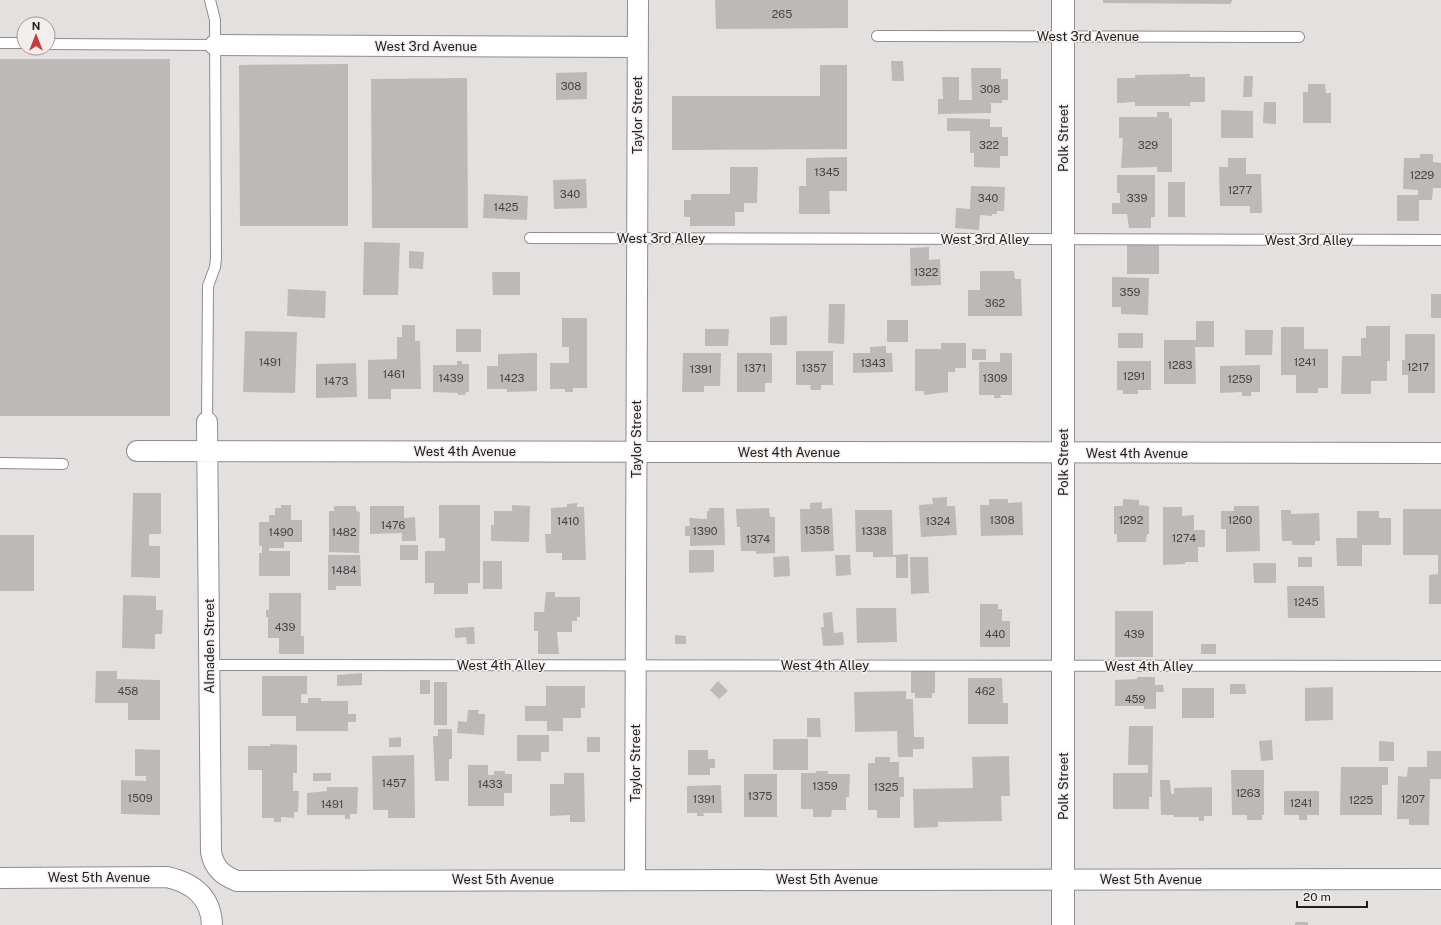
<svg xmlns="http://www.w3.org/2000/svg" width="1441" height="925" font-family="'Public Sans',sans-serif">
  <rect width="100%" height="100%" fill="#e5e0e0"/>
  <path fill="#bdb9b8" d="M715,0h133v28l-132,1z
    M1103,0h129l-1,4 -128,-1z
    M0,59h170v357h-170z
    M891,61h12l1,20h-12z
    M348,64v162h-108l-1,-161z
    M820,65h27v84l-175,1v-54h148z
    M971,68h30v11h7v21h-6v3h-11v10l-53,1v-15h5l-1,-22h17v23h13z
    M587,72v27l-31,1v-27z
    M1190,74v3h15v25h-15v4h-55v-4l-18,1v-25h18v-3z
    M1244,76h9l-1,21h-9z
    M467,78l1,150h-96l-1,-149z
    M1308,84h17l1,9h5v30h-28v-31h5z
    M1264,102h12v22l-13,-1z
    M1221,110l32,1v27h-32z
    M1157,112h12v6h3v54h-15v-5l-36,1 2,-30h-4v-21h38z
    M947,118l43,1v8h12v10h6v19h-8v12l-26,-1v-14h-4v-22h-23z
    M1420,154h13v8l8,1v25h-8l-1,12h-13v21h-22v-26h21v-5l-15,-1 1,-31h16z
    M847,157v34h-18l1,23h-31v-28h7v-28z
    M1228,158h18v16h15l1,39h-12v-7h-30l-1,-39h9z
    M730,167h28l-1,36h-13v9h-9v14h-45v-9h-6v-17h7v-6h39z
    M1117,175h38v42h-4v11h-22l-2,-14h-15v-11h8v-10h-3z
    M586,179l1,29 -33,1 -1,-29z
    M1168,182h17v35h-17z
    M971,186l34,1 -1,24h-7v3h-5v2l-12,-1 -1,15 -24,-2 1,-20 14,1z
    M484,194l44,2 -1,24 -44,-2z
    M364,242l36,1 -2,52h-35z
    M1127,245h32v29h-32z
    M929,247v13l11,-1 1,26 -30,1 -1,-38z
    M409,251l15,1 -1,17 -14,-1z
    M980,271h34l1,8h6l1,37h-54v-26h12z
    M492,272h28v23h-27z
    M1112,277l37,1 -1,37 -27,-1v-7h-9z
    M288,289l38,2 -1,27 -38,-2z
    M1431,294h10v24h-10z
    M829,304h16l-1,40 -16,-1z
    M787,316v29h-17v-28z
    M562,318h25v70h-14v4h-8v-3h-15v-26h19v-16h-7z
    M887,320h21v22h-21z
    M1196,321h18v26h-19l1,37h-32v-44h32z
    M402,325h13v16h5l1,48h-30v10h-23v-39l29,-1v-22h5z
    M1366,326h24v35h-3v20h-16v13h-30l1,-38h19v-18h5z
    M1281,327h23v22h24v39h-10v5h-22v-18h-15z
    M456,329h25v23h-25z
    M705,329h24l-1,17h-23z
    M1245,330h28l-1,25h-27z
    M245,331l52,1 -2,61 -52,-1z
    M1118,333h25v15h-25z
    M1405,334h30v59h-27v-18h-6v-15h3z
    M941,343h25v25h-11v4h-7v20l-24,3v-4h-9v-42h26z
    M886,346v7h6l1,19 -40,1v-20h17v-6z
    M972,349h14v11h-14z
    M796,351h37v34h-12v5h-10l-1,-5h-14z
    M537,353v38l-30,1v-3h-20v-23h11v-12z
    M683,353h38l-1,33h-16v6h-22z
    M737,353h35v30h-7v9h-28z
    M1000,353h12v42h-12l1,3h-7v-3h-15v-33h21z
    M457,361h5v3h7v28h-3l-1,3h-7v-2l-25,-1v-27h24z
    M1117,361h34v29h-13v4h-15v-4h-6z
    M356,363l1,34 -41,1v-34z
    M1260,365v27h-9v4h-9v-4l-22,1v-27z
    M133,493h28v41h-12v12h11v32l-29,-1z
    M947,497v9h8l2,29 -36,2 -2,-32 14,-1 -1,-6z
    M989,499h19v4l14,-1 1,33 -42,1 -1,-31h9z
    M1123,499l16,1v5l10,1v28h-2l-1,8h-29v-8h-3v-28h9z
    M822,502v7l10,-1 2,43 -33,1 -1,-43h10v-6z
    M577,503v4h7l2,53h-24v-7h-16l-1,-19h6v-26l16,-1v-3z
    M281,505h10v15h11v22h-18v6h-15v3h21v25h-31v-23h3v-7h-3v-24h10v-7h6v-7h6z
    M439,505h41v78h-12v11h-34v-11h-9v-32h20v-13h-6z
    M512,505l18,1 -1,36 -38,-1v-16h3v-14h18z
    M334,506h22v5l4,1 -1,41 -30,-1v-41h5z
    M370,506h34v12l11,-1 1,24h-14v-8l-32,1z
    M1234,506h25l1,45 -34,1v-23h-5v-18h13z
    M1163,507h19v9l12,-1v15h11v17h-7v15h-13v2l-22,1z
    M709,508h15l1,37 -35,1v-10h-5v-10h5l-1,-8 18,1v-8h2z
    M769,508l1,9h5v36l-19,1v-3h-15l-1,-24h-3l-1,-18z
    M1403,509h38v95h-12v-29l9,-1v-19h-35z
    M855,510h37l1,45 15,-1v24h-12v-21h-23v-5h-17z
    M1281,510h10v4l28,-1 1,28h-5v4h-23v-4h-10z
    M1357,511h22v7h12v27h-29v21h-25l-1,-28h21z
    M0,535h34v56h-34z
    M400,545h18v15h-18z
    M689,550h25v22l-25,1z
    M328,555h32l1,31h-25v4h-8z
    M835,555h15l1,20 -15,1z
    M789,556l1,20 -16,1 -1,-20z
    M910,557h18l1,36 -18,1z
    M1298,557h14v10h-14z
    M483,561h19v28h-19z
    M1253,563h23v20h-22z
    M1287,586h37l1,32h-37z
    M546,592h9v5h25v20h-3v4h-5v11h-15l2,22h-21v-23h-4v-19h10z
    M269,593h32v43h3v18h-25v-16h-11v-21h-2v-7h3z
    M123,595l33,1v14h7l-1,24h-7v15l-33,-1z
    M980,604h18v5h4v12h8v26h-30z
    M856,608h40l1,34 -40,1z
    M1115,611h38v46h-38z
    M832,612l2,21 9,-1 1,13 -21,1 -2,-19h3l-1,-14z
    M474,627l1,17h-8l-1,-7 -11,1v-10z
    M675,635l11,1v8h-11z
    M1201,644h15v10h-15z
    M911,670h24v23h-3v5h-17v-5h-4z
    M96,671h21v8l43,1v40h-32v-17h-33z
    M362,673v12l-25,1v-11z
    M262,676h45v18h-6v9h7v-5h13v3h27v13h8v8h-8v9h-52v-15h-34z
    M1137,677h18v8h8l1,7h-8v17h-12v-3h-29v-26l22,-1z
    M968,678h34l1,25h5v21h-40z
    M420,680h10v14h-10z
    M718,681l10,10 -9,8 -9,-9z
    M434,682h13v43h-13z
    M1230,684h15l1,10h-16z
    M546,686h39v22h-4v10h-18v13h-16v-10h-22v-15h21z
    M1333,687v33l-28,1v-33z
    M1182,688h32v30h-32z
    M906,691v8h7l1,38h10v12h-11v8h-15l-1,-26 -42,1 -1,-40z
    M468,710h11l-1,4h7l-1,21 -27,-2 1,-12 9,1z
    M807,718h13l1,19h-14z
    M1129,726h24l-1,71h-3v12h-36v-36h35v-8h-20z
    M438,729h14v30h-3v22h-14l-2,-45h5z
    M517,735h32v17h-8v9h-24z
    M401,737v10h-12v-9z
    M587,737h13v15h-13z
    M773,739h35v31h-35z
    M1272,740l1,20 -12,1 -2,-20z
    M1379,741l15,1v19h-15z
    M270,744l27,1v28h-4v18h6l-1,21h-4v6l-13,-1v5h-7v-4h-12v-48h-14v-24h22z
    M135,749l25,1v65l-39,-1v-34l25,1v-5h-11z
    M688,750h20v9h7v9h-5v7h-22z
    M1427,751h14v28h-11l-1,46h-20v-6h-12l1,-43 9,1 1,-10h19z
    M414,755l1,63h-27v-8h-15l-1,-54z
    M1009,756l1,40h-9l1,25 -64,1v5l-24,1 -1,-39 60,-1 -1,-31z
    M875,757h15v5h9v15h5v20h-4v21h-23v-8h-9v-47h7z
    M468,765h20v10h6v-4h11v3h7v19h-8v13h-36z
    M1341,767h47v18h-6v30h-42z
    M1231,770h33v45h-2v5h-15v-5h-15z
    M816,771h12v3h22l-1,23h-3v13h-14l-1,7h-18v-8h-12v-36h15z
    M313,773h18v8h-18z
    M564,773h20l1,49h-15v-7l-20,1v-32h14z
    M744,774h33v43h-33z
    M1160,780h10l1,14h3v-6l38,-1v29h-8v5h-5v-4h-25v-2h-13z
    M721,785l1,28h-19l1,3h-7v-3h-10v-27z
    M327,787h31l-1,27h-7v5h-5v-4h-38v-22l20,-2z
    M1284,791h35v24h-12v5h-8v-5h-15z
    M1295,922h13v3h-13z"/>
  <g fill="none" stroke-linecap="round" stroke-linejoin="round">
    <g stroke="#908c8c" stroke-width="12">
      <path id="service" d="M877,36l422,1
        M0,43h24
        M48,44l167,1
        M530,238l911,2
        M207,422l1,-136 7,-19 1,-8 -1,-239 -5,-20
        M0,463l63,1
        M209,665l1232,1"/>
    </g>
    <g stroke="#908c8c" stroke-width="22">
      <path id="minor" d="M215,45l422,2
        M207,422l4,430c3,16 11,23 26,29l1204,-2
        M137,451l1304,2
        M0,878l167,-1c26,6 44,20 45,48
        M635,879l3,-879"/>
    </g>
    <g stroke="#908c8c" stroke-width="24">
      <path id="tertiary" d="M1063,925v-925"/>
    </g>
    <use href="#service" stroke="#fff" stroke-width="10"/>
    <use href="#minor" stroke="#fff" stroke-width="20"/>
    <use href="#tertiary" stroke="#fff" stroke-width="22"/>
  </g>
  <g text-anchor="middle" stroke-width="3" stroke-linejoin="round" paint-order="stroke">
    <g font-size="11" fill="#464444">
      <text x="782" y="18">265</text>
      <text x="571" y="90">308</text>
      <text x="990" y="93">308</text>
      <text x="989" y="149">322</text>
      <text x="1148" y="149">329</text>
      <text x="827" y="176">1345</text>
      <text x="1422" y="179">1229</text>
      <text x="1240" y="194">1277</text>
      <text x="570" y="198">340</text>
      <text x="988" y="202">340</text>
      <text x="1137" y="202">339</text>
      <text x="506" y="211">1425</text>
      <text x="926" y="276">1322</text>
      <text x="1130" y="296">359</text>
      <text x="995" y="307">362</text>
      <text x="270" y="366">1491</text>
      <text x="1305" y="366">1241</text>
      <text x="873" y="367">1343</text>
      <text x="1180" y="369">1283</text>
      <text x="1418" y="371">1217</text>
      <text x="755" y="372">1371</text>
      <text x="814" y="372">1357</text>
      <text x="701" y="373">1391</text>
      <text x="394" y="378">1461</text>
      <text x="1134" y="380">1291</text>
      <text x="451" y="382">1439</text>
      <text x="512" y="382">1423</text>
      <text x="995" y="382">1309</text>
      <text x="1240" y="383">1259</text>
      <text x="336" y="385">1473</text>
      <text x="1002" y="524">1308</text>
      <text x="1131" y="524">1292</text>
      <text x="1240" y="524">1260</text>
      <text x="568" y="525">1410</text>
      <text x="938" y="525">1324</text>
      <text x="393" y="529">1476</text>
      <text x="817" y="534">1358</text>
      <text x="705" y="535">1390</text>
      <text x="874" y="535">1338</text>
      <text x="281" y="536">1490</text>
      <text x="344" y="536">1482</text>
      <text x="1184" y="542">1274</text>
      <text x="758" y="543">1374</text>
      <text x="344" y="574">1484</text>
      <text x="1306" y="606">1245</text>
      <text x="285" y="631">439</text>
      <text x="995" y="638">440</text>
      <text x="1134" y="638">439</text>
      <text x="128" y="695">458</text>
      <text x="985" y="695">462</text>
      <text x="1135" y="703">459</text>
      <text x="394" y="787">1457</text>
      <text x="490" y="788">1433</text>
      <text x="825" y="790">1359</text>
      <text x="886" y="791">1325</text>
      <text x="1248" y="797">1263</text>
      <text x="760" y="800">1375</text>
      <text x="140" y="802">1509</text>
      <text x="704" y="803">1391</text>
      <text x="1413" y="803">1207</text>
      <text x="1361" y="804">1225</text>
      <text x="1301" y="807">1241</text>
      <text x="332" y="808">1491</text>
    </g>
    <g font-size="13" fill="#1f1d1d" stroke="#f2eeed">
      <text x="1088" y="41">West 3rd Avenue</text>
      <text x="426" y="51">West 3rd Avenue</text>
      <text transform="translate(637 115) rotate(-90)" y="5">Taylor Street</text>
      <text transform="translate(1063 138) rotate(-90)" y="5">Polk Street</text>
      <text x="661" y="243">West 3rd Alley</text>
      <text x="985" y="244">West 3rd Alley</text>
      <text x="1309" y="245">West 3rd Alley</text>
      <text transform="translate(636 439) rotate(-90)" y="5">Taylor Street</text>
      <text x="465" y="456">West 4th Avenue</text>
      <text x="789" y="457">West 4th Avenue</text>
      <text x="1137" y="458">West 4th Avenue</text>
      <text transform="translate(1063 462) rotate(-90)" y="5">Polk Street</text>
      <text transform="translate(209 646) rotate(-90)" y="5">Almaden Street</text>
      <text x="501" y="670">West 4th Alley</text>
      <text x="825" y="670">West 4th Alley</text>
      <text x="1149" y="671">West 4th Alley</text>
      <text transform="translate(635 763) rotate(-90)" y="5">Taylor Street</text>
      <text transform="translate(1063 786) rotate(-90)" y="5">Polk Street</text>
      <text x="99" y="882">West 5th Avenue</text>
      <text x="503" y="884">West 5th Avenue</text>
      <text x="827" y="884">West 5th Avenue</text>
      <text x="1151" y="884">West 5th Avenue</text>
    </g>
  </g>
  <g transform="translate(36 36)"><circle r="19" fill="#f2eeed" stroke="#9e9a9a"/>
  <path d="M0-3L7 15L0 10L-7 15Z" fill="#c93a3a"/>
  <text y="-6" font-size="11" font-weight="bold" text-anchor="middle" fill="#1f1d1d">N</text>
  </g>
  <path d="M1297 901v6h70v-6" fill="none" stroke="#1f1d1d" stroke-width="2"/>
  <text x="1303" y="901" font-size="12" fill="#1f1d1d" stroke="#f2eeed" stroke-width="3" paint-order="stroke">20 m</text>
</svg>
